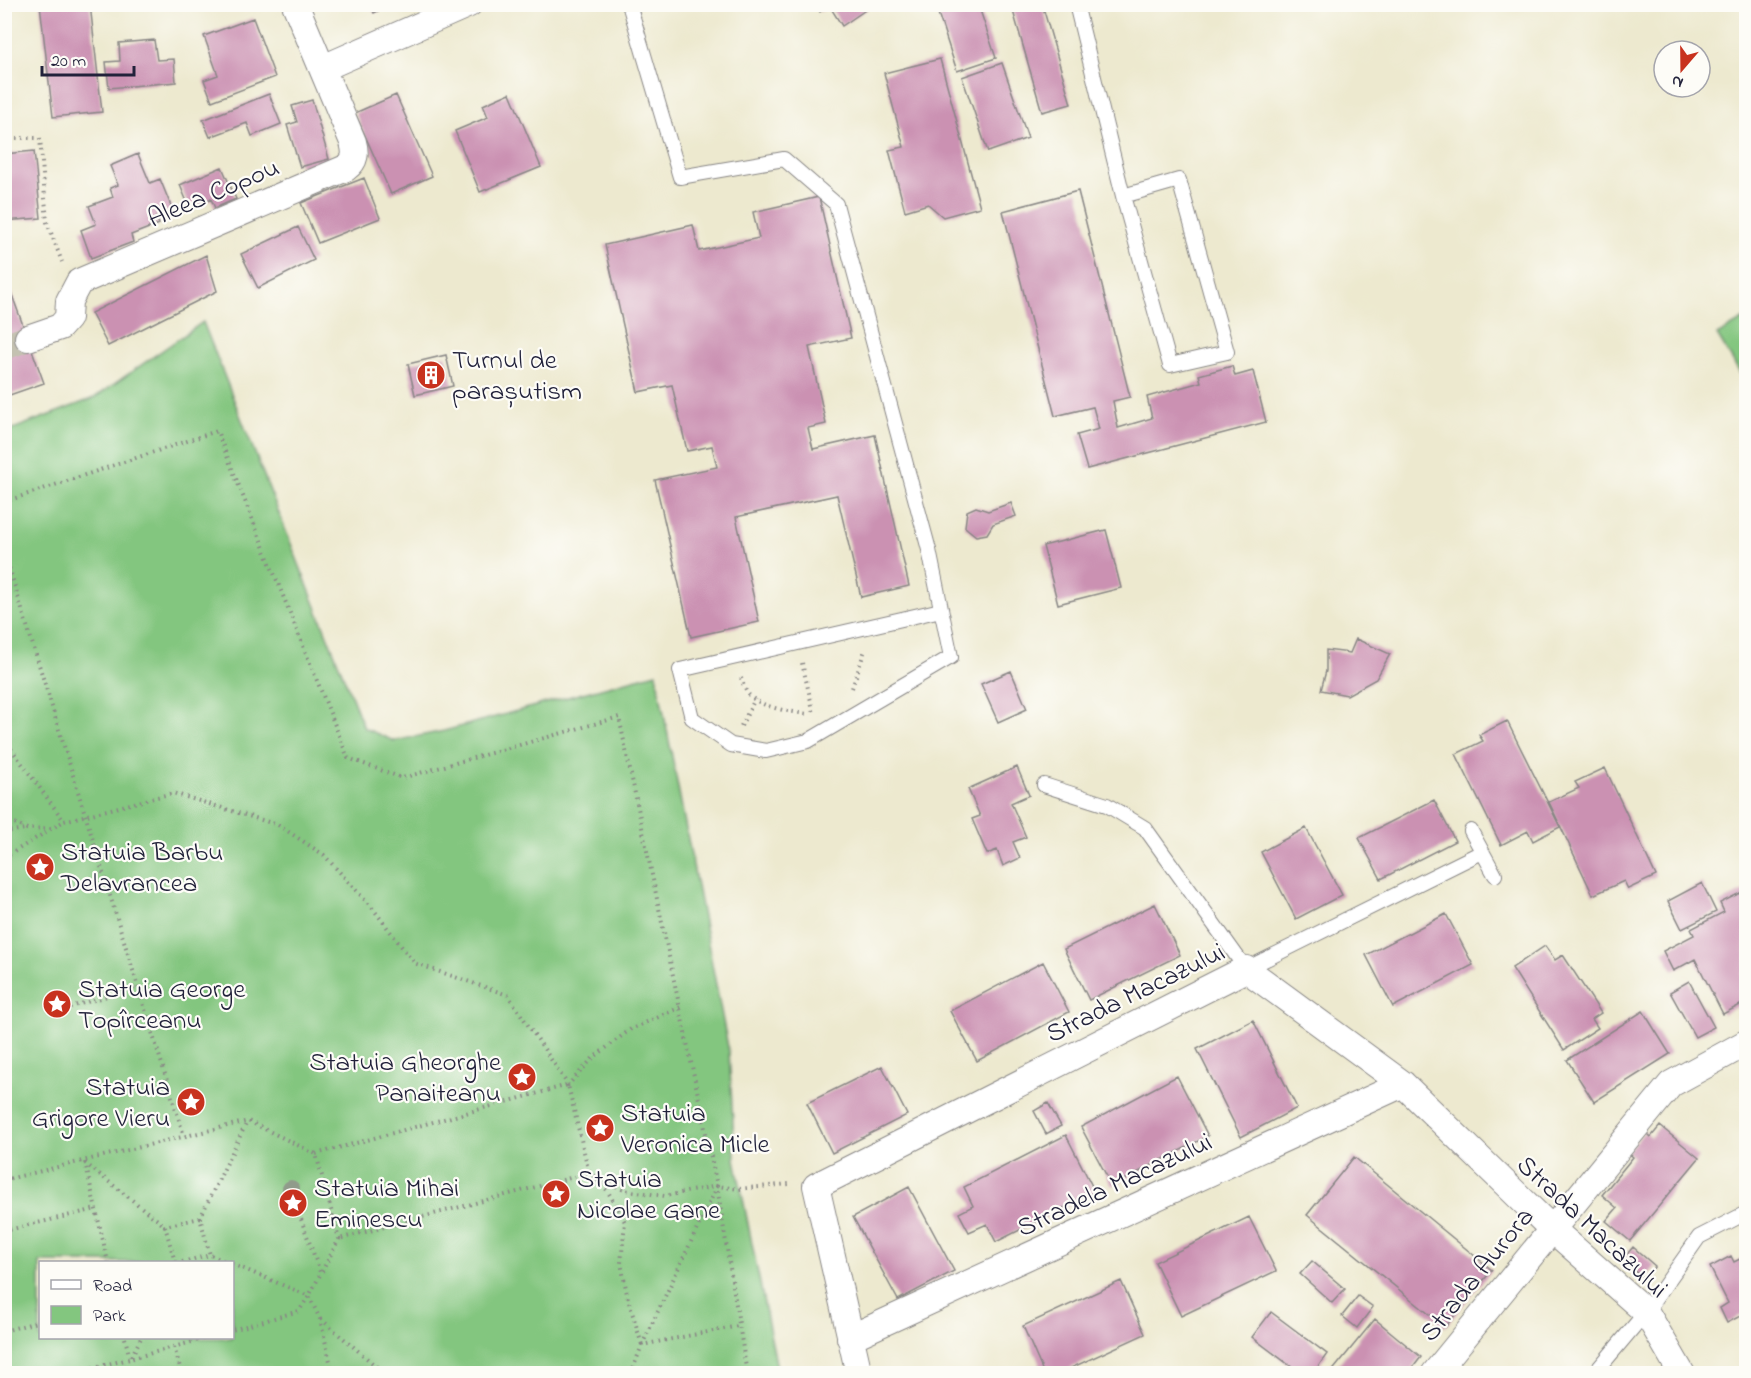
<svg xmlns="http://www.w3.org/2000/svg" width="1751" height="1378" font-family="'Indie Flower',sans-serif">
  <rect width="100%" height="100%" fill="#fdfcf7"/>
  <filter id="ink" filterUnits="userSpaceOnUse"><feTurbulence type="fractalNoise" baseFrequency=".0167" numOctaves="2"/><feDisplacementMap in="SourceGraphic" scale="12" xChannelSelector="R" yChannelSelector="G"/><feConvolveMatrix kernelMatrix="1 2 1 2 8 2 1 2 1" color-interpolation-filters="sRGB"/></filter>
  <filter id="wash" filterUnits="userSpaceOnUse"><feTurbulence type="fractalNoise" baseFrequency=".008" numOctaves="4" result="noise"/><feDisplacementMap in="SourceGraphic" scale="24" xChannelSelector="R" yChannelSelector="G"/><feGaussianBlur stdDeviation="1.35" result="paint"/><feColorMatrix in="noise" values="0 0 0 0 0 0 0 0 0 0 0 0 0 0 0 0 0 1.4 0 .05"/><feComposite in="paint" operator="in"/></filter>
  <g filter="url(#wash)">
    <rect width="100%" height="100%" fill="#ede9cf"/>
    <path fill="#83c67f" stroke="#52745d" stroke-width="1.5" fill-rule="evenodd" d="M1746,318v65l-29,-48z
      M203,322l161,406 30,13 50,-10 212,-58 73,379 6,107 43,214h-773v-941l89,-34zM40,1262h192v76h-192z"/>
    <g id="blocks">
      <path fill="#cb91b2" d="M40,4h50l12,108 -49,5z
        M370,4h22l-18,9z
        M815,4h59l-32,22 -13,-21 -9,7z
        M935,4h43l18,54 -39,13z
        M1011,4h31l29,100 -29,8z
        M253,18l22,59 -63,24 -8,-21 14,-5 -14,-39z
        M154,40l3,20 17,-1 2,23 -67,6 -3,-26 14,-1 -1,-18z
        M940,59l40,148 -37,10 -15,-13 -23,7 -16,-61 15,-3 -20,-74z
        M1002,63l26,75 -40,14 -26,-75z
        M510,93l31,74 -61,25 -25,-61 33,-14 -5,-12z
        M269,94l12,30 -29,12 -5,-13 -37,14 -7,-17z
        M396,95l36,81 -41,18 -36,-81z
        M312,100l17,59 -29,8 -13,-42 10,-3 -5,-16z
        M34,151l7,67 -37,3v-67z
        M138,154l12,29 10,-4 13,32 -17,6 3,7 -28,11 2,7 -42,16 -10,-28 15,-6 -7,-18 24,-9 -3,-9 8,-3 -8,-19z
        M222,167l14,32 -21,9 -4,-9 -21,10 -10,-24z
        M364,178l16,40 -62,25 -17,-40z
        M1078,191l52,206 -17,4 5,27 34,-10 -5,-21 54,-15 -2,-7 33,-9 3,10 18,-5 13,51 -179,47 -10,-34 22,-6 -6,-22 -38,9 -52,-205z
        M819,197l32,141 -42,9 17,77 -18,4 5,21 62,-14 34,151 -48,11 -24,-102 -101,22 23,105 -68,15 -36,-157 62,-13 -5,-21 -25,5 -15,-66 -34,7 -33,-147 88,-20 6,26 60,-13 -6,-26z
        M298,227l16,33 -56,28 -17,-34z
        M206,255l11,36 -109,55 -17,-33z
        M4,273l40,110 -40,14z
        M446,355l7,31 -38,9 -7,-31z
        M1011,503l5,13 -23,8 -6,10 -11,2 -11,-9 2,-16 9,-4 12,4z
        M1106,530l15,58 -63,16 -15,-58z
        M1356,639l34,15 -14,25 -29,16 -26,-5 5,-19v-21l24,3z
        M1011,671l16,38 -29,13 -17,-38z
        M1507,721l53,106 -27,14 -5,-10 -27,14 -45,-91 27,-13 -4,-6z
        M1017,767l12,28 -18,8 15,34 -13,5 7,16 -17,8 -6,-16 -10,4 -15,-35 8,-3 -12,-27z
        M1605,768l51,108 -28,13 -4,-8 -31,14 -44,-93 30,-14 -4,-6z
        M1434,800l21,41 -74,38 -22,-41z
        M1306,828l36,67 -46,24 -35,-67z
        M1702,883l14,29 -34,17 -14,-28z
        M1746,890v81l-4,3 4,9v19l-23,12 -28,-55 -22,12 -10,-20 31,-16 -3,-6 33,-17 -4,-9z
        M1155,904l25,51 -91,45 -25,-51z
        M1446,914l27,51 -80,42 -27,-52z
        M1545,946l10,14 8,-5 38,58 -9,6 6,9 -34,22 -52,-82z
        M1043,962l26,50 -92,49 -27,-50z
        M1689,981l25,46 -19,10 -25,-45z
        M1643,1011l27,43 -76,48 -27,-42z
        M1253,1020l44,88 -56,29 -44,-88z
        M882,1066l25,49 -75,38 -25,-50z
        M1177,1076l31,60 -96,50 -31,-59z
        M1048,1103l13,23 -15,8 -12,-23z
        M1660,1126l39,32 -69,83 -24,-20 11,-13 -15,-13 31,-38 -6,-5 18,-21 6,6z
        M1066,1135l29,57 -99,50 -9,-18 -18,8 -10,-19 14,-7 -9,-19z
        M1354,1157l138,113 -47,57 -138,-112z
        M909,1187l45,84 -56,29 -45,-83z
        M1249,1217l27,54 -95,45 -26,-54z
        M1633,1247l22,19 -11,13 -22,-19z
        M1731,1256l3,6 12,-6v57l-19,10 -7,-15 8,-5 -18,-36z
        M1312,1261l33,28 -13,14 -32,-29z
        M1121,1281l24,53 -87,40h-14l-21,-48z
        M1358,1296l15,11 -16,21 -15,-12z
        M1271,1312l56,42 -14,20h-12l-49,-37z
        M1375,1319l46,38 -13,17h-78z"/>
    </g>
  </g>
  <g filter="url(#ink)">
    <use href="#blocks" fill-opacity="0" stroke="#888685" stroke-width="1.5"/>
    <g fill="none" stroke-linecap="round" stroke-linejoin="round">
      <path stroke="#c4c1b1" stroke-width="26" stroke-dasharray="26 13" stroke-linecap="butt" d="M4,347l24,-9"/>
      <g stroke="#888685" stroke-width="16">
        <path id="lane" d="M629,4l51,173 104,-18 52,45 93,346 22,107 -143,84 -42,10 -35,-6 -39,-27 -12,-48 261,-60
          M1076,4l47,192 47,169 57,-13 -48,-172 -56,16
          M1044,785l63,20 38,23 101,141 236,-117
          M1471,831l24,44
          M1594,1374l52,-62 53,-75 47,-24"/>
      </g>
      <g stroke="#888685" stroke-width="28">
        <path id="street" d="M323,68l146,-64
          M28,338l32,-11 8,-9 1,-17 10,-19 267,-114c10,-7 10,-15 7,-26l-58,-138
          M850,1338l553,-254
          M859,1374l-43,-188 430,-217 157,115 149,145 94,83 36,62
          M1434,1374l237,-290 75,-41"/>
      </g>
      <path stroke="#888685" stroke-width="4" stroke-dasharray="1.5 4.5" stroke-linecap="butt" d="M4,138h36l7,84 15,40
        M4,502l213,-71 131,327 54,20 217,-61 98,469 30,188
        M4,551l180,585
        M802,663l12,51
        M741,678c2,5 4,13 8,17 13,13 42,17 59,19
        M852,688l13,-38
        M741,726l14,-27
        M4,739l60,82 109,-28 105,32 46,30 50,55 40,53 94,32 60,90 25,-27 38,-29 50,-22
        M4,818l23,11 25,-1
        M4,832l22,-3
        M4,858l60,-37
        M70,1007l68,-20
        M316,1154l252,-69 21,88 -250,66
        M85,1162l23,100
        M85,1163l80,63
        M589,1173l35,17 41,6 52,-10 22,3 50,-5
        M593,1176l14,14 18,32 -4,41 7,36 14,46
        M4,1180l244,-59 68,33 23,85 -30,57 -10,15 -67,19
        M297,1208l23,64
        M200,1218l47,-96
        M4,1231l92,-22
        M175,1262l-10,-36 35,-8 10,37
        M182,1262l28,-7 18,7
        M232,1264l77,32 11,23 13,55
        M321,1319l64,55
        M4,1331l36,-10
        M125,1338l5,21 76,-21
        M642,1345l75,-158
        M174,1347l8,27
        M63,1374l67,-15 11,-21
        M631,1374l11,-29 96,-19"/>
      <use href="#lane" stroke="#fff" stroke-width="14"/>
      <use href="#street" stroke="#fff" stroke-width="26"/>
    </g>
    <circle fill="#909b8b" cx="291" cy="1189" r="9"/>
  </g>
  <defs>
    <g id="building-disc" transform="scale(1.5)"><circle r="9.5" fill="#c8321e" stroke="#fdfcf7"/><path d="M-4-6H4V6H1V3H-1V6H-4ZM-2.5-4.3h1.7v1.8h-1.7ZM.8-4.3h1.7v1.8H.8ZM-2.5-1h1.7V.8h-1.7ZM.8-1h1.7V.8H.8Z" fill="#fff"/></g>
    <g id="sight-disc" transform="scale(1.5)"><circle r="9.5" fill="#c8321e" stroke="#fdfcf7"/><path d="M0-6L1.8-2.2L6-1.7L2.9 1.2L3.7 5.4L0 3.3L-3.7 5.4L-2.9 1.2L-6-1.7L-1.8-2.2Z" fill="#fff"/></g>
  </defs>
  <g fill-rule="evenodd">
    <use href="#building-disc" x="431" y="375"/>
    <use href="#sight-disc" x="40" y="867"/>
    <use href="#sight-disc" x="57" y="1004"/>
    <use href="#sight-disc" x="522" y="1077"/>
    <use href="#sight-disc" x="191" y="1102"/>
    <use href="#sight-disc" x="600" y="1128"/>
    <use href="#sight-disc" x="556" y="1194"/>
    <use href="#sight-disc" x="293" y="1203"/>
  </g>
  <g text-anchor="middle" stroke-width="4.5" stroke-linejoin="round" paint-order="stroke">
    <g font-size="27" fill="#22223b" stroke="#fdfcf7">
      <text transform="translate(213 192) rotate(-23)" y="9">Aleea Copou</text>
      <text transform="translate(1135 992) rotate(-26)" y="9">Strada Macazului</text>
      <text transform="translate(1114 1184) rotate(-25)" y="9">Stradela Macazului</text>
      <text transform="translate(1593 1226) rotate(43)" y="9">Strada Macazului</text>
      <text transform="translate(1476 1274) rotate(-51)" y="9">Strada Aurora</text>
    </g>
    <g font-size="27" fill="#22223b" stroke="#fdfcf7" text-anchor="start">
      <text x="452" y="368">Turnul de<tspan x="452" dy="31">parașutism</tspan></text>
      <text x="61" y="860">Statuia Barbu<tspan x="61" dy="31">Delavrancea</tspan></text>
      <text x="78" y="997">Statuia George<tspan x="78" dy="31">Topîrceanu</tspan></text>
      <text x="501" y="1070" text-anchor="end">Statuia Gheorghe<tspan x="501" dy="31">Panaiteanu</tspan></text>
      <text x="170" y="1095" text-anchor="end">Statuia<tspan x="170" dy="31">Grigore Vieru</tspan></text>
      <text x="621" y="1121">Statuia<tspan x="621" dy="31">Veronica Micle</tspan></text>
      <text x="577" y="1187">Statuia<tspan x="577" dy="31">Nicolae Gane</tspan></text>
      <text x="314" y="1196">Statuia Mihai<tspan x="314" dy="31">Eminescu</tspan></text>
    </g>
  </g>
  <rect width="1751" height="1378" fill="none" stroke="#fdfcf7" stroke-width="24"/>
  <rect x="39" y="1261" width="195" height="78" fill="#fdfcf7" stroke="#a5a5ac" stroke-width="1.5"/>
  <rect x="51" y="1280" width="30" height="9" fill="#ffffff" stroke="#a5a5ac" stroke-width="1.5"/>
  <text x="93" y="1291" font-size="18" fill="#22223b">Road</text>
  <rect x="51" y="1306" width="30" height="18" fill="#83c67f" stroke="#a5a5ac" stroke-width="1.5"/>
  <text x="93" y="1321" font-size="18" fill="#22223b">Park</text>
  <g transform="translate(1682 69) rotate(200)"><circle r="28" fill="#fdfcf7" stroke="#a5a5ac" stroke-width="1.5"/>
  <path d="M0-4.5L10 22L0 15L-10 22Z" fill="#c8321e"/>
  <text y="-9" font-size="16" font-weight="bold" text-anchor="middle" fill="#22223b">N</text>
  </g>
  <path d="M42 66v9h92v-9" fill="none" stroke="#22223b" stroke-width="3"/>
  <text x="51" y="66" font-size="18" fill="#22223b" stroke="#fdfcf7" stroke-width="4.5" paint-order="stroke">20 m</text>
</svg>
